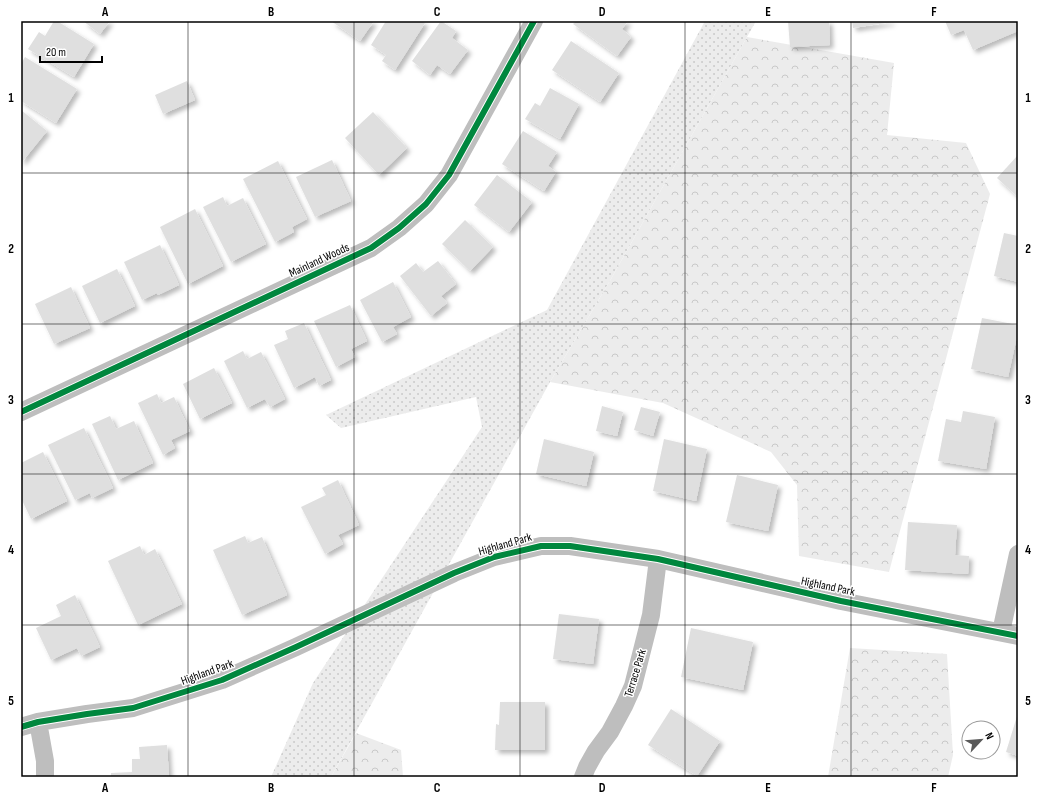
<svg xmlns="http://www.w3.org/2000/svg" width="1039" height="798" font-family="'Sofia Sans Condensed',sans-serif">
  <defs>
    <pattern id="grass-dots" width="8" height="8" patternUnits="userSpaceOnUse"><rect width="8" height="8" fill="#ececec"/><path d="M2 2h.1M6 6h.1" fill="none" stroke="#c9c9c9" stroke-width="1.8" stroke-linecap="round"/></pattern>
    <pattern id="forest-crowns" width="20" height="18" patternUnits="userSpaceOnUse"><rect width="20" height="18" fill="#ececec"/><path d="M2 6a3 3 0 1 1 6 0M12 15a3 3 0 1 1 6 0" fill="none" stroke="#c9c9c9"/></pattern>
    <filter id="shadow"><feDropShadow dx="3.5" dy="3.5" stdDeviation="2" flood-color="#0004"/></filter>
  </defs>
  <rect width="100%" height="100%" fill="#fff"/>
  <path fill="url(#grass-dots)" d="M705,21h51l-145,258 -61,103 -219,395h-60l42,-94 169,-256 -6,-30 -135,31 -15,-13 221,-105z"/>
  <path fill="url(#forest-crowns)" d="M747,37l147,26 -7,72 79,8 24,51 -101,378 -90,-16 -2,-71 -26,-33 -108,-49 -113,-21 61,-103z
    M850,648l97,6 6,101 -5,22h-120z
    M356,733l45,17 2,27h-72z"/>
  <path fill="#dfdfdf" filter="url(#shadow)" d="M54,21h3l37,23 -20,33 -46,-28 11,-17 6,4z
    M83,21h27l-10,13z
    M331,21h43l-14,20z
    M386,21h35l4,2 -30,47 -13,-9 4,-6 -15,-10z
    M441,21l15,10 -4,7 16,12 -18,24 -13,-9 -7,10 -18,-14z
    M576,21h52l-6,8 9,8 -14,19 -44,-32z
    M788,21h41l1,24 -40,2z
    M852,21h39l1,1 -39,6z
    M945,21h72l1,2v8l-45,19 -9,-20 -13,5z
    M571,41l48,32 -19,29 -48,-32z
    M25,57l52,32 -21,34 -35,-22v-37z
    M187,81l8,19 -32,14 -8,-19z
    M550,88l29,16 -19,35 -35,-20 10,-16 5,3z
    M21,110l26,21 -25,31 -1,-1z
    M373,112l34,36 -28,27 -34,-37z
    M523,131l34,21 -9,14 8,6 -12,19 -42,-27z
    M1018,155v42l-21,-19z
    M332,160l19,41 -36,16 -19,-40z
    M278,161l29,58 -15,8 2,5 -19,10 -32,-63z
    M497,175l35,27 -23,30 -35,-27z
    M223,197l4,9 16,-8 23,46 -35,18 -28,-55z
    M195,209l28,57 -35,18 -28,-57z
    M465,220l28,27 -23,24 -28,-27z
    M1004,233l14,3v46l-24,-6z
    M160,245l19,40 -21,10 -1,-2 -15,7 -18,-38z
    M438,261l18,23 -15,12 6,7 -16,13 -31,-40 16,-13 7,9z
    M117,269l18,37 -35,17 -18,-37z
    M393,282l18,35 -18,10 4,7 -15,8 -22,-42z
    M71,287l19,41 -36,16 -19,-40z
    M350,305l17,36 -16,8 4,8 -19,10 -22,-46z
    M982,318l36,7v7l-10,45 -37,-8z
    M304,323l27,57 -12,6 -4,-9 -21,11 -20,-43 14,-6 -3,-8z
    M243,351l4,8 14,-7 24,47 -15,8 -5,-8 -18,9 -23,-47z
    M214,368l18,35 -32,16 -17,-35z
    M157,394l4,9 13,-6 16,34 -19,9 4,8 -12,7 -25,-52z
    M602,406l21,6 -6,24 -21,-5z
    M641,407l19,5 -7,24 -19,-6z
    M963,411l32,6 -9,52 -48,-8 8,-42 15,3z
    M110,416l6,13 18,-8 19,42 -35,17 -26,-56z
    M84,428l29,60 -21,10 -2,-5 -15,7 -27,-55z
    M544,439l50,13 -8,34 -50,-12z
    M664,439l43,10 -11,52 -43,-10z
    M43,452l24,49 -36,18 -10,-21v-35z
    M737,475l41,10 -10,46 -42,-9z
    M338,480l21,45 -21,10 5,9 -18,10 -24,-47 25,-12 -4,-7z
    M908,522l49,3 -2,30 14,1 -1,18 -63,-4z
    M245,536l3,7 14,-6 25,58 -45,20 -29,-65z
    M140,546l4,9 11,-6 27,55 -44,21 -30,-64z
    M75,595l25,52 -19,9 -4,-8 -26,12 -15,-32 25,-12 -5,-11z
    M559,614l40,5 -6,45 -40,-5z
    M691,628l62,14 -10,48 -62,-13z
    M500,702h45v48h-50l1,-26 3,1z
    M671,709l49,32 -23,35 -49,-31z
    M1018,713v43l-12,-4z
    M167,745l2,32h-58v-4l21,-1v-13h8l-1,-12z"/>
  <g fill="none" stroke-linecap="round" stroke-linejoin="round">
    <path stroke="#bebebe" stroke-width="18" d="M21,412l350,-164 28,-20 27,-24 23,-29 85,-154
      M1001,632l17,-78
      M38,722l7,39v16
      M21,727l17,-5 49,-8 46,-6 89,-28 74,-33 158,-74 40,-16 47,-11h29l88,13 183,42 177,35
      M583,777l4,-10 9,-16 14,-19 14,-26 9,-20 18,-71 7,-56"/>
    <g stroke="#fff" stroke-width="8">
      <path id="cycleway" d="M21,412l350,-164 28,-20 27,-24 23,-29 85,-154
        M21,727l17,-5 49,-8 46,-6 89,-28 74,-33 158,-74 40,-16 47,-11h29l88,13 183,42 177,35"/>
    </g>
    <use href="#cycleway" stroke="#00873e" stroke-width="6"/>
  </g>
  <path fill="none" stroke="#000" stroke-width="1" stroke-opacity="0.55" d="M188,21v756M354,21v756M520,21v756M685,21v756M851,21v756M21,173h997M21,324h997M21,474h997M21,625h997"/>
  <g text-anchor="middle" stroke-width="3" stroke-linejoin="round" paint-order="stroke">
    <g font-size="12" fill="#000" stroke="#fff">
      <text transform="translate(319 260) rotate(-25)" y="4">Mainland Woods</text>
      <text transform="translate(505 544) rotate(-16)" y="4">Highland Park</text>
      <text transform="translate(828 586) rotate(12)" y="4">Highland Park</text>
      <text transform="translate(207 672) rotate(-20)" y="4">Highland Park</text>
      <text transform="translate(635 673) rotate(-73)" y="4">Terrace Park</text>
    </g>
  </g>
  <rect width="1039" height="798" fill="none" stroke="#ffffff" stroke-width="44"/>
  <g transform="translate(981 740) rotate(64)"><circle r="19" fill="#ffffff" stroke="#999999"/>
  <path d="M0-3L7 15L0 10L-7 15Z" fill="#595959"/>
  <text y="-6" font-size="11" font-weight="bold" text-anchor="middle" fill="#000000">N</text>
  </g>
  <path d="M40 56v6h62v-6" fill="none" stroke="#000000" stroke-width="2"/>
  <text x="46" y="56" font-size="12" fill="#000000" stroke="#ffffff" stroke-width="3" paint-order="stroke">20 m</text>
  <rect x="22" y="22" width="995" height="754" fill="none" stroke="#000" stroke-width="1.5"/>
  <g font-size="13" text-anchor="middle" font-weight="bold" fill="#000">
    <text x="105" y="16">A</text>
    <text x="271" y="16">B</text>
    <text x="437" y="16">C</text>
    <text x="602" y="16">D</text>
    <text x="768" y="16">E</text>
    <text x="934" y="16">F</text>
    <text x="11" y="102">1</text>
    <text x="1028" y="102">1</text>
    <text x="11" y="253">2</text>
    <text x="1028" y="253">2</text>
    <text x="11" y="404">3</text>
    <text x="1028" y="404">3</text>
    <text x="11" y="554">4</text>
    <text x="1028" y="554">4</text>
    <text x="11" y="705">5</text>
    <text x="1028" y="705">5</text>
    <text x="105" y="792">A</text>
    <text x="271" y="792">B</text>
    <text x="437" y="792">C</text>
    <text x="602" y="792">D</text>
    <text x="768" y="792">E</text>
    <text x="934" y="792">F</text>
  </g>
</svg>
